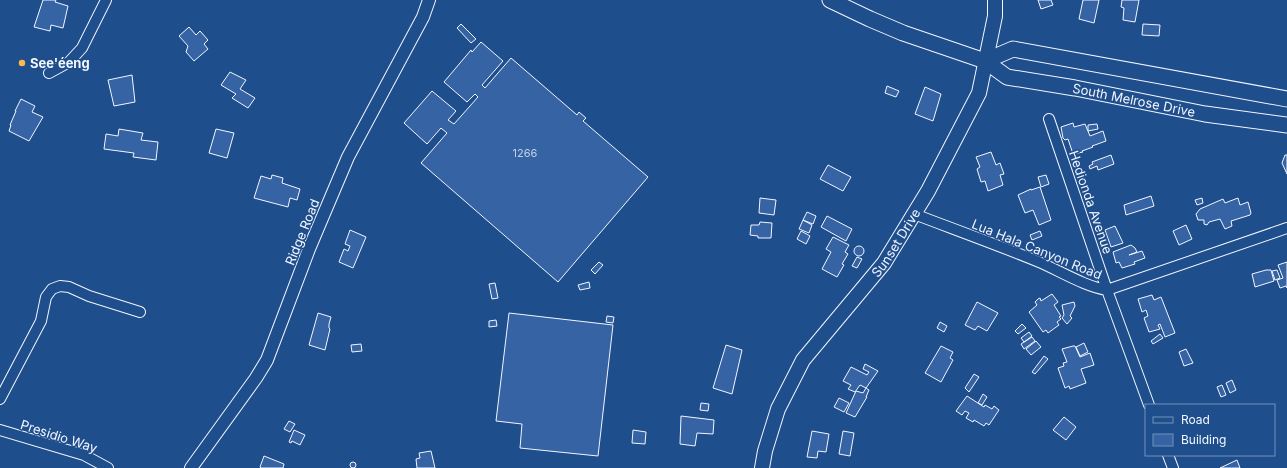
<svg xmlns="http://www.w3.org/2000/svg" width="1287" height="468" font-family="Inter,sans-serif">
  <rect width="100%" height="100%" fill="#1f4e8c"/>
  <path fill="#3563a3" stroke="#f2f6ff" d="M43,0h13l-1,2 13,4 -5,22 -12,-3 -1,6 -16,-4z
    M1038,0h13l2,5 -12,4z
    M1083,0h16l-5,23 -15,-4z
    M1122,0h17l-4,22 -12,-2 1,-12 -3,-1z
    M461,24l15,15 -5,4 -14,-15z
    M1143,24l17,1 -1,11 -17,-1z
    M189,27l7,8 4,-4 8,9 -4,4 4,5 -14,12 -8,-9 2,-6 -9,-10z
    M481,42l22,19 -21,24 3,3 26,-30 66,57 2,-3 7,6 -3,3 65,56 -90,105 -137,-119 26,-30 -6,-5 -14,16 -23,-21 28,-32 24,20 -8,9 6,4 24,-27 -3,-3 -8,8 -23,-20 27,-32 1,2z
    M230,72l16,8 -6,9 15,9 -7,10 -16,-10 4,-4 -15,-9z
    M132,75l3,27 -21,4 -6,-26z
    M887,86l12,5 -3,6 -11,-4z
    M925,87l16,7 -8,27 -18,-7z
    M21,99l14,7 -3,6 11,5 -14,24 -20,-10 2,-6h-1l6,-14h-1z
    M1073,123l1,4 11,-3 5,12 13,-5 3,10 -14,5 1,1 -11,4 1,1 -10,2 -5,-15 -3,1 -2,-2 -2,-11z
    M1097,124l1,5 -10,2v-6z
    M119,129l24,4 -2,7 17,2 -2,18 -23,-3 1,-4 -30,-4 2,-15 12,2z
    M216,129l18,4 -7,25 -18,-5z
    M991,152l5,13 4,-2 4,11 -4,1 3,10 -15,6 -3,-10 -4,1 -4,-13 3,-2 -4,-10z
    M1111,155l3,9 -16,6 -1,-4 -7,3 -1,-3 4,-2 -1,-2z
    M1285,155h2v19l-5,-11z
    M828,165l23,12 -8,14 -23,-12z
    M272,175l11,3 -1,5 18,6 -3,11 -7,-2 -2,9 -34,-9 7,-22 10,3z
    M1046,175l3,9 -8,3 -3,-10z
    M1040,187l11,33 -12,5 -6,-15 -8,3 -7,-18 13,-6v1z
    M1151,196l3,10 -28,9 -2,-10z
    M760,198l16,2 -2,15 -15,-2z
    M1202,198l1,5 -6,2 -2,-5z
    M1238,198l2,7 8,-3 3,11 -1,2 -19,6 1,5 -7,3 -5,-10 -11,3 -2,3 -3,-1v-4h-6l-2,-6 4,-5 23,-10 2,4z
    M807,212l9,4 -3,8 -10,-4z
    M827,216l25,13 -6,12 -25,-14z
    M803,220l9,5 -3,8 -10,-4z
    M760,222l12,1 -1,15h-13v-2l-8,-1 1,-10h8z
    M1186,225l6,14 -13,6 -6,-14z
    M1115,226l8,17 -12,4 -6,-17z
    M350,230l16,7 -13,31 -14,-6 5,-13 4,2 2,-5 -5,-2z
    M801,231l9,5 -4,8 -9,-5z
    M1040,231l2,5 -10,4 -2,-5z
    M833,237l16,8 -4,7 3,2 -6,10 2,1 -7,12 -15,-8 9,-17 -5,-3z
    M1131,245l4,3 2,4 -8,3 13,-4 3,7 -11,4 1,2 -13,4 -3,-6 -3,1 -3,-11z
    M854 251a5 5 0 1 1 10 0a5 5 0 1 1-10 0Z
    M857,257l5,2 -5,9 -5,-2z
    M599,262l4,3 -8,9 -4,-4z
    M1287,262v26l-1,-2 -6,2 -3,-8 6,-2 -5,-13z
    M1266,270h5l3,11 -19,6 -3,-13z
    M1277,270l3,8 -5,2 -3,-9z
    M589,282l1,6 -10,2 -2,-5z
    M495,283l3,15 -6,1 -3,-15z
    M1052,294l6,8 -4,3 7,11 -2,1 2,2 -4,3 2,3 -11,8 -2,-3 -3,2 -14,-20 8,-7 -2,-3 3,-3 2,-1 1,3z
    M1152,295l2,5 7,-3 14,36 -10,4 -5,-13 -2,1 2,4 -11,3 -5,-14 4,-2 -2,-6 -4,2 -4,-13z
    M977,302l21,11 -11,18 -9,-5 -3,4 -10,-5z
    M1074,302l1,4 -5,10 2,2 -5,6 -5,-6 2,-3 -2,-10z
    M318,313l13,4 -2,7v4l1,1 -5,21 -16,-5z
    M509,313l104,12 -15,131 -78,-8 2,-24 -26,-3z
    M607,316l7,1 -1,6 -7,-1z
    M496,320l1,6 -8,1v-6z
    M940,322l7,4 -3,6 -7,-4z
    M1022,324l4,4 -8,6 -3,-3z
    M1029,332l3,4 -8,6 -3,-4z
    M1160,334l3,4 -10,6 -2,-3z
    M1032,337l3,4 -11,8 -3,-5z
    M1036,341l5,6 -10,8 -5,-6z
    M1084,343l4,9 -8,4 -4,-9z
    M361,344l1,7 -10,1 -1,-7z
    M726,345l16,5 -10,44 -19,-6z
    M941,346l12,6 -3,6 3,2 -12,22 -16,-9z
    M1073,346h2l5,11 10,-4 4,12 -13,4 5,14 -16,6 -1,-3 -4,2 -7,-20 6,-2 -1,-3 4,-1 -5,-13z
    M1186,349l7,14 -9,3 -5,-14z
    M1044,356l4,3 -13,15 -3,-2z
    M865,364l13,7 -12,17 -6,-3 -5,7 -7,-3 3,-4 -8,-4 8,-14 16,8 2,-3 -6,-3z
    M974,374l5,3 -10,15 -4,-4z
    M1232,380l4,10 -6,3 -4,-10z
    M1222,385l4,10 -5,2 -4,-10z
    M866,388l3,2 -3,7h1l-12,20 -9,-4 10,-22 7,2z
    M983,394l4,3 -5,8 -4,-2z
    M967,396l17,11 1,-2 7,4 2,-3 5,4 -10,15 -3,-2 -2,3 -10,-6 -1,2 -7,-4 3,-5 -4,-2 -3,4 -6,-4z
    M839,398l10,5 -5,9 -10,-5z
    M701,403l8,1 -1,7 -8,-1z
    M681,416l33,4 -1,14 -16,-1 -2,13 -15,-2z
    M1064,417l12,10 -10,13 -13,-10z
    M289,421l6,3 -5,8 -6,-3z
    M294,430l11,5 -5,10 -8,-4 -1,2 -2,-1z
    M633,430l13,2 -1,12 -13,-1z
    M812,431l17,3 -3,18 -8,-1 -1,7 -10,-1z
    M843,431l11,2 -4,23 -11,-2z
    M431,451l4,17h-18l-1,-9 4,-1 -1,-5z
    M264,456l20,8 -1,4h-22l-1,-1z
    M1237,460l3,8h-20z
    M350 465a3 3 0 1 1 6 0a3 3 0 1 1-6 0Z"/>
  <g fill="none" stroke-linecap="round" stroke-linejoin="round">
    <g stroke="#f2f6ff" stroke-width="12">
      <path id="minor" d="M49,73l20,-11 13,-14 24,-48
        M1049,119l58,171 42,115
        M914,214c42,16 84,31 125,48 21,9 47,25 68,28l180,-62
        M0,399l41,-78 5,-24 6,-8 8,-3 9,1 20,9 51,16
        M0,430l84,25 24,13
        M1168,455l5,13"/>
    </g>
    <g stroke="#f2f6ff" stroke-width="14">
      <path id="tertiary" d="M191,468l65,-90 11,-18 42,-111 39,-92 75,-140 6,-17"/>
    </g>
    <g stroke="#f2f6ff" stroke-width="16">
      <g id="secondary">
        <path id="s1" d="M762,468l3,-17 13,-42 25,-49 81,-97 44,-72 51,-98 16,-77v-16"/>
      </g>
    </g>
    <g stroke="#f2f6ff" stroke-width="17">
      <g id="primary">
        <path id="s2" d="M830,0l40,19 33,14 82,28 22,16 68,11 130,26 82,11"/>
        <path d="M985,61l28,-12 274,50"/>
      </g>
    </g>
    <use href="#minor" stroke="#1f4e8c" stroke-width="10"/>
    <use href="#tertiary" stroke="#1f4e8c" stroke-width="12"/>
    <use href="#secondary" stroke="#1f4e8c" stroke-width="14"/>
    <use href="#primary" stroke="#1f4e8c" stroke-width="15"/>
  </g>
  <circle fill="#ffb74d" stroke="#1f4e8c" stroke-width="1.5" cx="22" cy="63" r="4"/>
  <g text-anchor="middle" stroke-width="3" stroke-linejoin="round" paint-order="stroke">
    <g font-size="11" fill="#c3d1e8">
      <text x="525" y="157">1266</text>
    </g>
    <g font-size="13" font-weight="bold" fill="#f2f6ff" stroke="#1f4e8c" text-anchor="start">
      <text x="30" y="68">See'éeng</text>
    </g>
    <g font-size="13" fill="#f2f6ff" stroke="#1f4e8c">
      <text dy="5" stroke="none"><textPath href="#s2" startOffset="323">South Melrose Drive</textPath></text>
      <text transform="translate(1091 202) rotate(71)" y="5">Hedionda Avenue</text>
      <text transform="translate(302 232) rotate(-68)" y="5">Ridge Road</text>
      <text dy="5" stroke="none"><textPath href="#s1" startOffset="266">Sunset Drive</textPath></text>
      <text transform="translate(1037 249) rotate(22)" y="5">Lua Hala Canyon Road</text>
      <text transform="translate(59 436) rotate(18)" y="5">Presidio Way</text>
    </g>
  </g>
  <rect x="1145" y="404" width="130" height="52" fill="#1f4e8c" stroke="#7391ba"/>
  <rect x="1153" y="417" width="20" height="6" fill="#1f4e8c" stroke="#7391ba"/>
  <text x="1181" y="424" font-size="12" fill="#f2f6ff">Road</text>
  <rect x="1153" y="434" width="20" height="12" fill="#3563a3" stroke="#7391ba"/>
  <text x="1181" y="444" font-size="12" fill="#f2f6ff">Building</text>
</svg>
